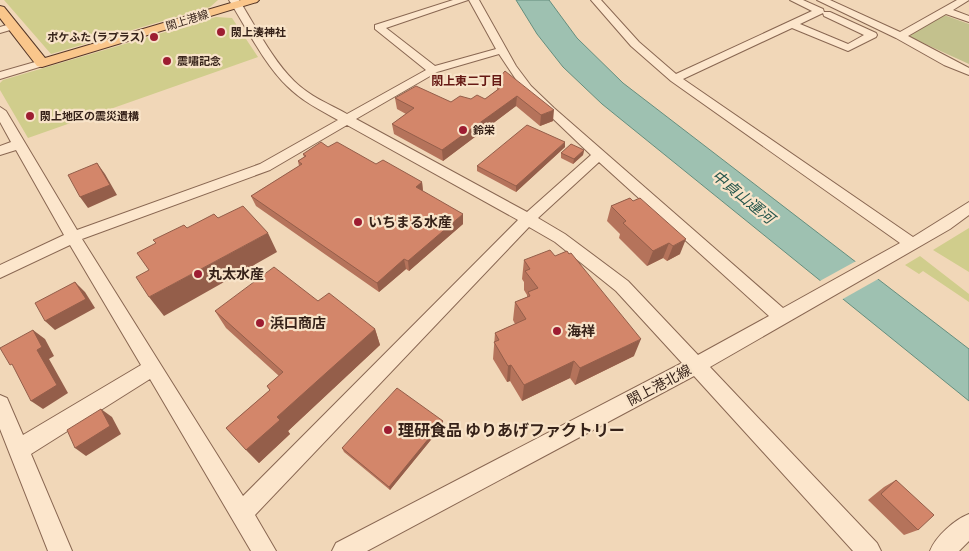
<svg xmlns="http://www.w3.org/2000/svg" width="969" height="551" font-family="Bitter,'Noto Sans JP',serif">
  <rect width="100%" height="100%" fill="#f1d7b8"/>
  <path fill="#d0cd8c" d="M4,0h214l-8,7 -159,47z
    M216,17l16,1 26,39 -230,81 -28,-48v-7l3,-3z
    M969,228v44l-36,-22z
    M920,256l49,38v8l-46,-31 -4,3 -14,-9z"/>
  <path fill="#c3c18d" d="M944,15l25,9v40l-57,-26 -2,-3z"/>
  <path fill="#9ec1b1" stroke="#658e7e" d="M516,0h33l28,38 46,45 346,266v52l-367,-297 -39,-37 -26,-33z"/>
  <path fill="#f1d7b8" d="M858,260l22,18 -39,22 -23,-18z"/>
  <g fill="none" stroke-linecap="round" stroke-linejoin="round">
    <g stroke="#896752" stroke-width="2">
      <path id="minor" d="M229,0h10c17,27 33,59 55,81 15,15 35,23 53,33l79,-44 -51,-41v-4l78,-25h15l-82,28 49,38 61,-17 -27,-49h10l37,66 15,20 23,22 229,200 117,-65 -229,-162 -40,-35 -40,-46h10l38,42 37,32 136,-63 -22,-11h13l20,9 1,3h6l46,21 1,2 -1,2 -28,14 -56,-23 -109,51 230,158 56,-35v13l-19,14 -240,138 167,176 4,8h-28l-159,-175 -327,175h-35l4,-8 346,-180 -66,-72 -61,-49 -26,-15 -274,288 21,36h-25l-101,-172 -119,75 41,97h-24l-48,-122v-34l7,3 16,37 118,-70 -71,-120 -70,33v-13l64,-30 -48,-85 -16,5v-9l11,-4 -11,-20v-15l6,4 71,119 183,-66 78,-44c-18,-10 -36,-19 -51,-34 -23,-22 -41,-59 -58,-86zM823,13l1,3 40,19 -16,9 -48,-20zM499,54l24,36 68,65 -64,57 -171,-93 81,-47zM347,125l171,95 -275,276 -161,-257 188,-69zM599,162l170,154 -71,39 -70,-74 -63,-47 -27,-16z
        M817,0h13l70,32 57,-32h12l-16,10 16,6v6l-23,-8 -38,22 61,32v7l-25,-10 -48,-27z
        M13,23l4,1v4l-17,5v-6z
        M42,60l4,1 1,2 -1,2 -46,14v-7z
        M969,514v27l-10,10h-29c6,-15 24,-31 39,-37z"/>
    </g>
    <g stroke="#553627" stroke-width="2">
      <path id="major" d="M241,0h18l-2,2 -215,65 -5,-1 -37,-48v-12l4,1 41,51z"/>
    </g>
    <use href="#minor" fill="#fce6cc" fill-rule="evenodd"/>
    <use href="#major" fill="#fac68b" fill-rule="evenodd"/>
  </g>
  <path fill="#b5735b" d="M497,80l56,41 -13,5 -24,-20 -73,55 -49,-27 -2,-10 14,-10 -9,-5 -2,-11 56,4 20,-3h14l12,-9z
    M328,147l94,35 1,9 40,33 -54,47 -3,-2 -27,23 -123,-86 -5,-10 48,-30 -1,-5 6,-4 -1,-3z
    M565,147l-49,45 -39,-21v-5z
    M584,150l-1,5 -10,9 -12,-6v-5z
    M630,198l50,56 -13,7 -4,-3 -16,8 -28,-28 1,-4 -13,-13 4,-15z
    M524,260l110,96 -59,29 -5,-7 -48,23 -12,-20 -3,1 -14,-23 2,-26 20,-9 -2,-4 2,-18 12,-5v-2l-3,-5v-8l-2,-3z
    M318,301l57,28 5,16 -92,86 2,3 -31,29 -33,-35 44,-38 -3,-4 12,-10 -53,-48 -11,-17z
    M443,425l-53,65 -46,-38 -2,-4z
    M896,480l22,50 -14,5 -36,-35 16,-13z"/>
  <path fill="#945e4a" d="M517,96l-1,10 -73,55 -1,-11z
    M554,110l-1,11 -13,5 1,-11z
    M565,142v5l-49,45v-6z
    M584,150l-1,5 -10,9 1,-5z
    M97,163l8,11 12,21 -29,13 -8,-11z
    M422,182l1,10 -7,-5z
    M463,214v10l-54,47 -1,-10z
    M268,233l9,19 -113,64 -15,-19z
    M686,239l-6,15 -13,7 6,-15z
    M669,243l-6,15 -16,8 6,-15z
    M404,259l2,10 -27,23 -2,-9z
    M75,282l10,10 10,16 -40,22 -10,-9z
    M375,329l5,16 -92,86 2,3 -31,29 -13,-13 31,-33z
    M33,330l12,9 9,17 -5,3 19,34 -25,16 -12,-8 6,-51z
    M641,339l-7,17 -59,29 5,-17z
    M574,361l-4,17 -48,23 2,-16z
    M511,365l-1,16 -3,1 1,-16z
    M101,409l11,8 9,17 -35,22 -11,-8z
    M443,421v4l-53,65 -1,-3z"/>
  <path fill="#d3866a" stroke="#945e4a" d="M505,71l49,39 -13,5 -24,-19 -75,54 -50,-26 22,-16 -19,-10 21,-12 35,16 9,-6 11,3 6,-4 8,4 19,-14 -7,-5z
    M527,125l38,17 -49,44 -39,-20z
    M321,142l7,5 9,-5 39,22 7,-4 39,22 -6,5 47,27 -55,47 -4,-2 -27,24 -126,-87 51,-32 -4,-3 8,-5 -3,-2z
    M571,144l13,6 -10,9 -13,-6z
    M97,163l13,22 -30,12 -12,-22z
    M630,198l3,3 7,-3 46,41 -13,7 -4,-3 -16,8 -30,-28 3,-2 -15,-15z
    M243,206l25,27 -119,64 -13,-20 13,-7 -12,-17 19,-10 -3,-3 31,-15 3,3 27,-14 4,4z
    M550,250l5,6 12,-5 2,3 2,-1 70,86 -61,29 -6,-7 -50,24 -13,-20 -3,1 -14,-24 5,-2 -4,-7 31,-14 -11,-17 15,-6 -2,-4 10,-4 -13,-17 5,-2 -6,-9z
    M274,267l44,34 11,-8 46,36 -98,88 3,3 -34,30 -20,-22 44,-38 -3,-4 16,-14 -68,-61z
    M75,282l11,17 -41,22 -10,-18z
    M33,330l9,17 -5,3 20,35 -26,16 -19,-37 -2,1 -10,-17z
    M397,388l46,33 -54,66 -47,-39z
    M101,409l9,17 -35,22 -8,-18z
    M896,480l38,35 -16,15 -37,-36z"/>
  <g fill="#9d1d32" stroke="#f8e3c8" stroke-width="2">
    <circle cx="221" cy="32" r="5"/>
    <circle cx="154" cy="37" r="5"/>
    <circle cx="167" cy="61" r="5"/>
    <circle cx="30" cy="116" r="5"/>
    <circle cx="463" cy="130" r="5"/>
    <circle cx="358" cy="222" r="5"/>
    <circle cx="198" cy="274" r="5"/>
    <circle cx="260" cy="323" r="5"/>
    <circle cx="557" cy="331" r="5"/>
    <circle cx="388" cy="430" r="5"/>
  </g>
  <g text-anchor="middle" stroke-width="4.5" stroke-linejoin="round" paint-order="stroke">
    <g font-size="11" fill="#362219" stroke="#f8e3c8">
      <text transform="translate(187 20) rotate(-17)" y="4">閖上港線</text>
    </g>
    <g font-size="11" font-weight="bold" fill="#362219" stroke="#f8e3c8" text-anchor="start">
      <text x="231" y="36">閖上湊神社</text>
      <text x="144" y="41" text-anchor="end">ポケふた (ラプラス)</text>
      <text x="177" y="65">震嘯記念</text>
      <text x="40" y="120">閖上地区の震災遺構</text>
      <text x="473" y="134">鈴栄</text>
    </g>
    <g font-size="12" font-weight="bold" fill="#661914" stroke="#f8e3c8">
      <text x="467" y="85">閖上東二丁目</text>
    </g>
    <g font-size="14" font-weight="bold" fill="#362219" stroke="#f8e3c8" text-anchor="start">
      <text x="368" y="227">いちまる水産</text>
      <text x="208" y="279">丸太水産</text>
      <text x="270" y="328">浜口商店</text>
      <text x="567" y="336">海祥</text>
    </g>
    <g font-size="14" fill="#362219" stroke="#f8e3c8">
      <text transform="translate(659 385) rotate(-28)" y="5">閖上港北線</text>
    </g>
    <g font-size="15" font-style="italic" fill="#26574d" stroke="#f8e3c8">
      <text transform="translate(743 197) rotate(39)" y="5">中貞山運河</text>
    </g>
    <g font-size="16" font-weight="bold" fill="#362219" stroke="#f8e3c8" text-anchor="start">
      <text x="398" y="436">理研食品 ゆりあげファクトリー</text>
    </g>
  </g>
</svg>
